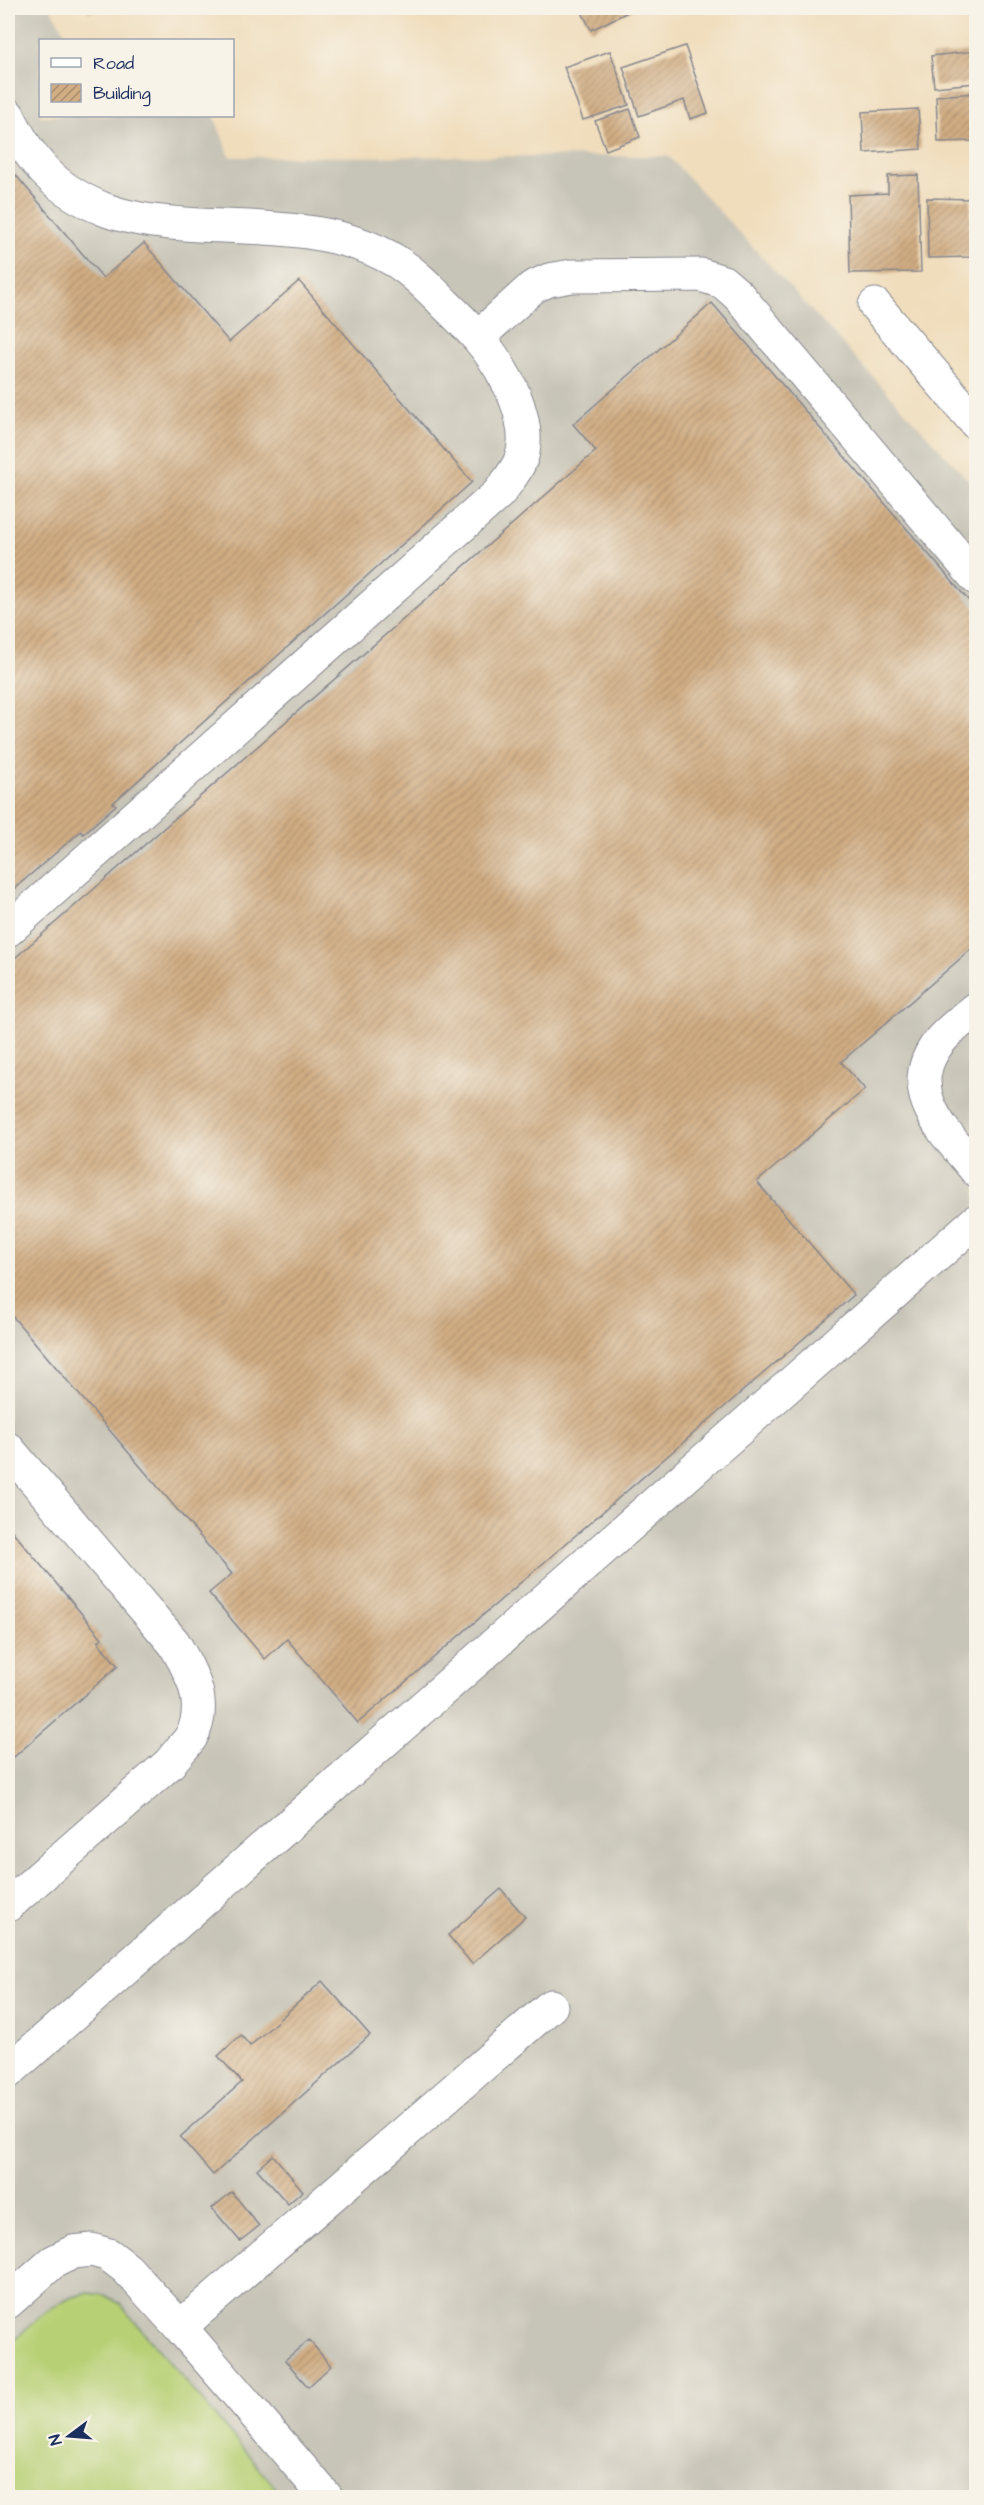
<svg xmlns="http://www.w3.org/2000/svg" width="984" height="2505" font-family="'Architects Daughter',sans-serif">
  <defs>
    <pattern id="building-hatch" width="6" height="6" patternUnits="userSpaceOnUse" patternTransform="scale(1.5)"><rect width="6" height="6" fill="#d1ad83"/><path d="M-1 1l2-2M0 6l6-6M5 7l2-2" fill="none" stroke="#a98d6e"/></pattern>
  </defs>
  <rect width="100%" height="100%" fill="#f7f3e8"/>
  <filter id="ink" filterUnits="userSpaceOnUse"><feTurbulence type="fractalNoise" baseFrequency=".0167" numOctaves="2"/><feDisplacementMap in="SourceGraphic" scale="12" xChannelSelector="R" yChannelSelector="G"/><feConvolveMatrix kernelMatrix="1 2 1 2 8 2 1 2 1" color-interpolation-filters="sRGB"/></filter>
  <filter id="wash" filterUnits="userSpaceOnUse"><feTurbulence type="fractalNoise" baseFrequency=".008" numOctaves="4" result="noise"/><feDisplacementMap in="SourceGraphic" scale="24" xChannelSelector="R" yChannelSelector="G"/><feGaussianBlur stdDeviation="1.35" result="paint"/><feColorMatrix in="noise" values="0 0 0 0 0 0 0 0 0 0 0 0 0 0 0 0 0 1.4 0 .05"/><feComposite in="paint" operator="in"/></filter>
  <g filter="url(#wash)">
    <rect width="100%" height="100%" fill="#f0ddbc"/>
    <path fill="#c7c4b8" d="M8,8h42l20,32h-30v76h174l16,41 438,-1 308,332v2009l-968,1z"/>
    <path fill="#b7d075" stroke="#69806a" stroke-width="1.5" d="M89,2293l17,2 14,9 164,193h-276v-151c25,-23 45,-47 81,-53z"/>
    <g id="blocks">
      <path fill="url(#building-hatch)" d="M87,8h14l-12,4z
        M580,8h56l-45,22z
        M685,46l23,67 -18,6 -6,-19 -45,16 -16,-49z
        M610,51l19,54 -46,15 -19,-53z
        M976,51v32l-42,4 -3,-31z
        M976,93v48l-38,1 -2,-46z
        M630,109l10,28 -34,13 -11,-29z
        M918,109l3,40 -57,4 -2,-41z
        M8,166l95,112 41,-35 85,99 70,-61 173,201 -359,321 3,2 -33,29 -2,-3 -73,63z
        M918,175l3,97 -71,1 -2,-78 40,-2v-17z
        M927,198l44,1v58l-43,1z
        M712,303l264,306v336l-135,117 24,27 -108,93 97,113 -496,428 -71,-84 -22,20 -56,-66 23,-19 -224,-263v-347l588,-513 -23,-27z
        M8,1526l94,112 -4,4 20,24 -110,96z
        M501,1889l24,28 -53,47 -24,-29z
        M322,1981l48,54 -157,140 -33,-38 62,-55 -24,-26 23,-21 9,11z
        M273,2155l30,36 -15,13 -31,-35z
        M232,2192l27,34 -19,15 -28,-33z
        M309,2340l22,26 -23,21 -23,-27z"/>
    </g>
  </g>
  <g filter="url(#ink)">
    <use href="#blocks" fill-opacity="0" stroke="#86868d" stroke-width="1.5"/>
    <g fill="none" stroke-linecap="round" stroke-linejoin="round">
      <g stroke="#86868d" stroke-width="35">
        <path id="minor" d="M8,115c23,48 47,75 98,95 30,11 61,13 93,15 66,3 140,1 198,37 18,11 33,27 48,42 23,22 45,44 60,73 13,22 25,57 16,82 -5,13 -14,23 -22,34l-491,437
          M875,305l101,118
          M478,337l55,-50 16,-7 23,-4 129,-1 22,7 15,13 238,283
          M976,1009c-12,10 -27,20 -37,33 -39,50 7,91 37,128
          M8,1449l166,194c17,29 35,61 17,94 -6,9 -15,17 -21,26l-162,142
          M8,2072l968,-851
          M8,2302l45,-40 20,-10 19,-2 17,5 18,14 53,58 147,171
          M180,2327l371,-321"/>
      </g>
      <use href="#minor" stroke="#fff" stroke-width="33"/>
    </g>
  </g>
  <rect width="984" height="2505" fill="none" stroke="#f7f3e8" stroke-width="30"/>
  <rect x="39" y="39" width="195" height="78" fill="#f7f3e8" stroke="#9fa5b1" stroke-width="1.5"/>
  <rect x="51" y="58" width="30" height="9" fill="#ffffff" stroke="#9fa5b1" stroke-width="1.5"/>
  <text x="93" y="69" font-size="18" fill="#1b2f5e">Road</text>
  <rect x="51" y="84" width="30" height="18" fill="url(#building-hatch)" stroke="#9fa5b1" stroke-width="1.5"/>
  <text x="93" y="99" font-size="18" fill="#1b2f5e">Building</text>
  <g transform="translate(69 2436) rotate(254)" stroke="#f7f3e8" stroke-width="4.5" paint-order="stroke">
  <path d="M0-4.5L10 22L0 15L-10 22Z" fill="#1b2f5e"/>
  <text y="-9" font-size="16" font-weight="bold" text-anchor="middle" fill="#1b2f5e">N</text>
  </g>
</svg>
